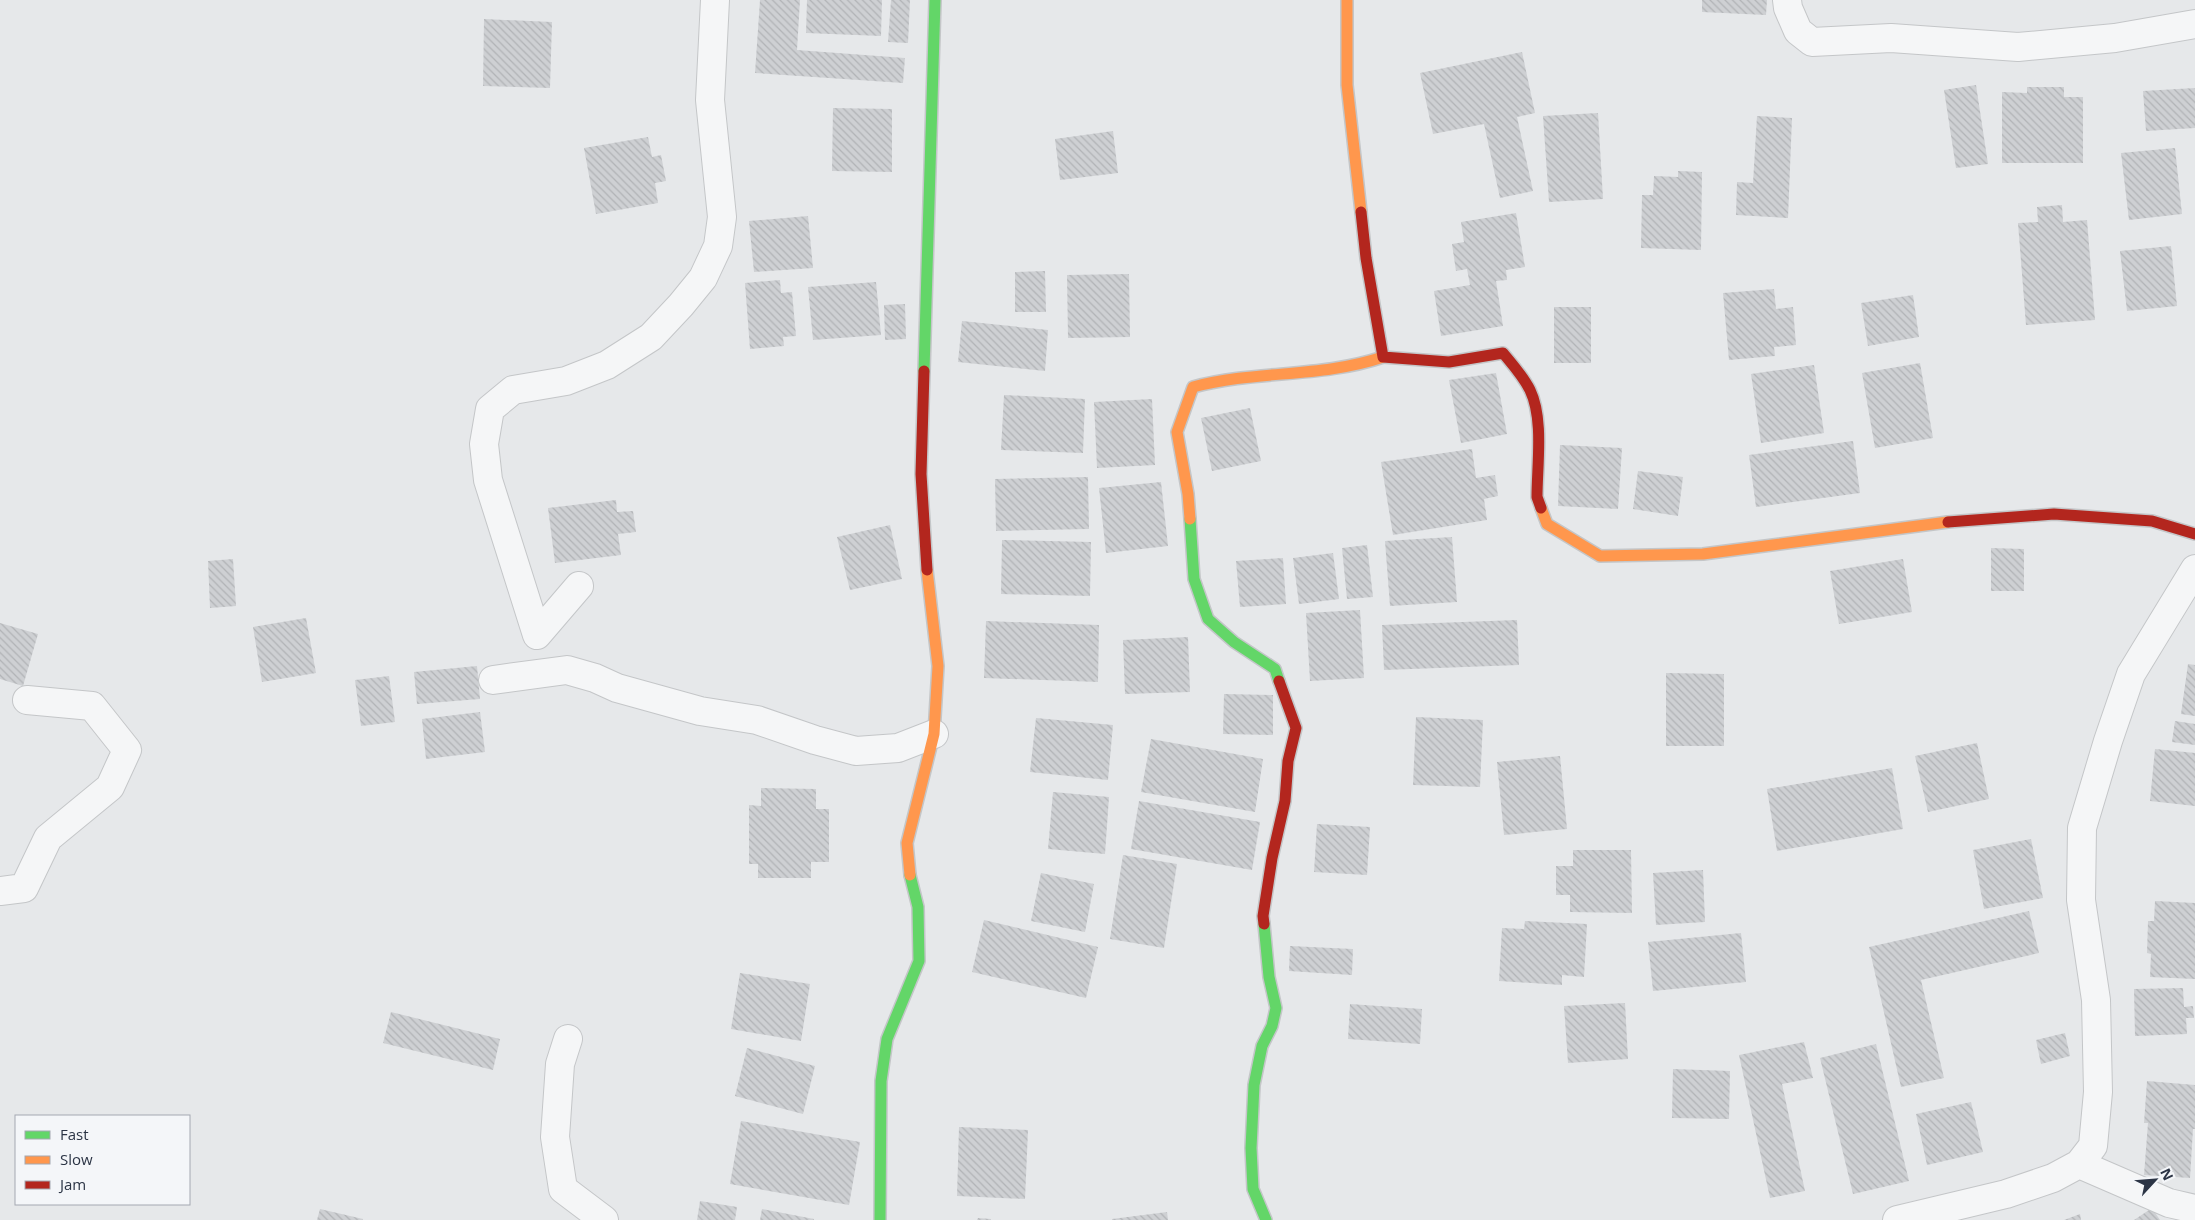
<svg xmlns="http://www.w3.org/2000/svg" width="2195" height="1220" font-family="'Open Sans',sans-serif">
  <defs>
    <pattern id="building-back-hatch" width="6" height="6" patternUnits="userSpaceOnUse" patternTransform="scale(1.25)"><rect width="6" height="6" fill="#ced0d3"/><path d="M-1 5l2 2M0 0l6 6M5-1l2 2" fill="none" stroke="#b1b3b6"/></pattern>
  </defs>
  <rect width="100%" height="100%" fill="#e6e8ea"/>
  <path fill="url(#building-back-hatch)" d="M760,0h40l-3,50 108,8 -2,25 -148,-10z
    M807,0h75l-1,36 -75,-3z
    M891,0h19l-2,43 -20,-1z
    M1702,0h65l-1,15 -64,-3z
    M484,19l68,3 -2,66 -67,-2z
    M1522,52l13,61 -18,4 16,74 -33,7 -16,-74 -51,10 -13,-61z
    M1976,85l12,79 -32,4 -12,-78z
    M2027,87h37v10h19v66h-81v-71l25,1z
    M2195,88v40l-49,3 -3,-40z
    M833,108l59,1v63l-60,-1z
    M1598,113l5,86 -54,3 -6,-86z
    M1757,116l35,2 -4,100 -52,-3 1,-33 16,1z
    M1113,131l5,42 -58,7 -5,-41z
    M648,137l4,20 9,-2 5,26 -11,2 3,20 -62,11 -12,-66z
    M2175,148l7,66 -53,6 -8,-67z
    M1678,171l24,1 -1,78 -60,-2 1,-53h11l1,-19 24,1z
    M2062,205l1,17 24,-2 8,100 -69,5 -8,-102 20,-1 -1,-15z
    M1516,213l9,54 -19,3 1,10 -11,1 7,45 -62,10 -7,-45 36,-6 -3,-16 -11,2 -4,-27 12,-2 -3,-20z
    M808,216l5,52 -59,4 -5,-51z
    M2171,246l6,60 -50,5 -7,-60z
    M1045,271l1,41h-31v-40z
    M1129,274l1,63 -62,1 -1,-63z
    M780,280l1,13 11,-1 4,44 -13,1 1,9 -34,3 -5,-66z
    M876,282l5,53 -68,5 -5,-53z
    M1774,289l2,20 17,-2 3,38 -22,2 1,9 -46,4 -6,-67z
    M1913,295l6,42 -51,9 -7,-43z
    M905,304l1,35 -21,1 -1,-35z
    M1554,307h37v56h-37z
    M962,321l86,9 -3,41 -87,-9z
    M1920,363l13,75 -58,10 -13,-75z
    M1814,365l10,68 -63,10 -10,-69z
    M1496,373l11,61 -46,9 -12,-63z
    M1004,395l81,4 -2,54 -82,-3z
    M1152,399l3,66 -58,3 -3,-66z
    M1250,408l11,53 -49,10 -11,-53z
    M1853,441l7,52 -104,14 -7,-52z
    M1560,445l62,3 -4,61 -60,-3z
    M1472,449l4,29 19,-3 3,21 -14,3 3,21 -94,15 -12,-73z
    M1638,471l45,6 -5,39 -45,-7z
    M1088,477l1,52 -93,2 -1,-52z
    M1161,482l7,64 -62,7 -7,-65z
    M616,500l1,12 16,-1 3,21 -18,2 3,21 -66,8 -7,-55z
    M890,525l12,54 -52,11 -13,-53z
    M1452,537l5,65 -67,4 -5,-65z
    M1002,540l89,2 -1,54 -89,-2z
    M1367,545l6,52 -26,2 -5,-51z
    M1991,548l33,1v42h-33z
    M1333,553l6,46 -40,5 -6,-46z
    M1283,558l3,46 -46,3 -4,-46z
    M233,559l3,47 -26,2 -2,-47z
    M1903,559l9,53 -73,12 -9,-53z
    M1360,610l4,68 -54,3 -4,-68z
    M306,618l10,55 -54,9 -9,-55z
    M1517,620l2,45 -135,5 -2,-45z
    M986,621l113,4 -1,57 -114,-4z
    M0,623l38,11 -15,52 -23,-7z
    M1188,637l2,55 -65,2 -2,-54z
    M2188,664l7,1v51l-14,-2z
    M477,666l3,33 -63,5 -3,-32z
    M1666,673l58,1v72h-58z
    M389,676l6,46 -34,4 -6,-46z
    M1224,694l49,1v40l-50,-1z
    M480,712l5,40 -59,7 -4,-40z
    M1416,717l67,3 -3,67 -67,-2z
    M1036,718l77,7 -5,55 -78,-8z
    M2175,721l20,3v21l-23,-3z
    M1151,739l112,20 -8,53 -114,-20z
    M1977,743l12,56 -61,13 -13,-56z
    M2155,749l40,4v53l-45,-5z
    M1560,756l7,73 -63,6 -7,-73z
    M1892,768l11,61 -126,22 -10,-62z
    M761,788l55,1v20h13v53h-18v16h-53v-14h-9v-59l12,1z
    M1053,792l56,5 -4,57 -57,-5z
    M1139,801l121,21 -8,48 -121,-21z
    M1317,824l53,3 -3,48 -53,-3z
    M2031,839l12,59 -59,11 -11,-59z
    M1573,850h58l1,63 -62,-1v-17h-14v-29h17z
    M1123,855l54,9 -13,84 -54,-9z
    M1703,870l2,52 -49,3 -3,-52z
    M1041,873l53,11 -9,48 -54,-11z
    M2155,901l40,2v76l-45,-2 1,-23 -4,-1 1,-32h6z
    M2029,911l10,42 -118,27 23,98 -43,9 -32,-140z
    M984,920l114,27 -12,51 -114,-26z
    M1525,921l62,3 -3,53 -22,-2v10l-63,-4 3,-53 22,1z
    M1741,933l5,49 -93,9 -5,-49z
    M1290,946l63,3 -1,26 -63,-4z
    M740,973l70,11 -9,57 -70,-12z
    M2183,988l1,19 9,-1 1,12h-8l1,16 -52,2 -1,-47z
    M1625,1003l3,56 -60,4 -4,-57z
    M1350,1004l72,5 -2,35 -72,-5z
    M391,1012l109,27 -7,31 -110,-27z
    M2065,1033l5,23 -29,8 -5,-24z
    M1804,1042l9,36 -31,6 23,107 -35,7 -31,-143z
    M1876,1044l33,137 -56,13 -33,-136z
    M747,1048l68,18 -12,48 -68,-18z
    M1673,1069l57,2 -1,48 -57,-1z
    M2147,1081l48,4v44h-2l-3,49 -46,-3 4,-52h-4z
    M1971,1102l12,50 -56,13 -11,-51z
    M741,1121l119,21 -11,63 -119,-21z
    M959,1127l69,3 -3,69 -68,-3z
    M700,1201l37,6 -2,13h-38z
    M2152,1208l8,12h-26z
    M320,1209l43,10v1h-46z
    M762,1209l52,10v1h-54z
    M1167,1212l1,8h-56v-1z
    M2080,1214l1,6h-17z
    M978,1218l13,1v1h-14z"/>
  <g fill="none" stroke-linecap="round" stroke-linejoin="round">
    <g stroke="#c4c6c8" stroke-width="30">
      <path id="street" d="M1787,0l1,8 10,23 14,11 79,-4 127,9 97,-9 80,-14
        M579,586l-42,49 -49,-155 -4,-36 6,-35 23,-19 53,-9 41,-16 44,-28 30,-32 22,-27 15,-32 4,-29 -12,-117 5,-100
        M493,680l74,-10 28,8 22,10 83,23 57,9 58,20 41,11 42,-3 36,-14
        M0,891l24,-3 24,-50 62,-51 17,-37 -35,-44 -65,-6
        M568,1039l-8,25 -5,73 8,52 41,31
        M2079,1164l90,39 26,6
        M1897,1220l109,-26 47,-16 26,-14 14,-18 5,-54 -2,-92 -15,-100 1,-72 26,-87 23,-67 64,-105"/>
    </g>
    <g stroke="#c4c6c8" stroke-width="14">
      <path id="fast" d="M924,371l11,-371
        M1190,519l4,60 14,40 26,23 41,27 4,12
        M1264,924l5,53 7,31 -4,18 -10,20 -8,39 -3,63 2,41 13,31
        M880,1220l1,-139 6,-42 32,-78 -1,-54 -8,-32"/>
    </g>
    <g stroke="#c4c6c8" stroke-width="14">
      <path id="slow" d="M1347,0v85l14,127
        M1541,508l6,16 53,32 103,-2 245,-32
        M1190,519l-2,-25 -11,-62 16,-45c63,-17 128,-9 190,-30
        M910,875l-3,-32 27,-109 4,-68 -11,-96"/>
    </g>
    <g stroke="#c4c6c8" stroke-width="14">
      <path id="jam" d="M1361,212l5,46 17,99 66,5 54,-9c10,12 20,23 27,37 14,29 7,75 7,107l4,11
        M924,371l-3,103 6,96
        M1948,522l106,-8 98,7 43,13
        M1264,924l-1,-8 9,-58 13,-57 3,-40 8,-33 -17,-47"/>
    </g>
    <use href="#street" stroke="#f5f6f7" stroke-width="28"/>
    <use href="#fast" stroke="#63d668" stroke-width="11"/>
    <use href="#slow" stroke="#ff974d" stroke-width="11"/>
    <use href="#jam" stroke="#b3261e" stroke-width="11"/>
  </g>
  <rect x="15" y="1115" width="175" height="90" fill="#f4f6f9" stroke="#a4a8b1"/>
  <rect x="25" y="1131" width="25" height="8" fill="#63d668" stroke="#a4a8b1"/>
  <text x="60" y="1140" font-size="15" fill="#2b3445">Fast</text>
  <rect x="25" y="1156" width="25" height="8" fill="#ff974d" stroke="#a4a8b1"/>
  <text x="60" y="1165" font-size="15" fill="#2b3445">Slow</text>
  <rect x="25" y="1181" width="25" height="8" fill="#b3261e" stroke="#a4a8b1"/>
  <text x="60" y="1190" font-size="15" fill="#2b3445">Jam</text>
  <g transform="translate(2155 1180) rotate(64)" stroke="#f4f6f9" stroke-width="4" paint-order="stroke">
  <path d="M0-4L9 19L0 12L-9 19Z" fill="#2b3445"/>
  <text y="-8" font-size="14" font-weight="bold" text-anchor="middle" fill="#2b3445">N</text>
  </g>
</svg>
